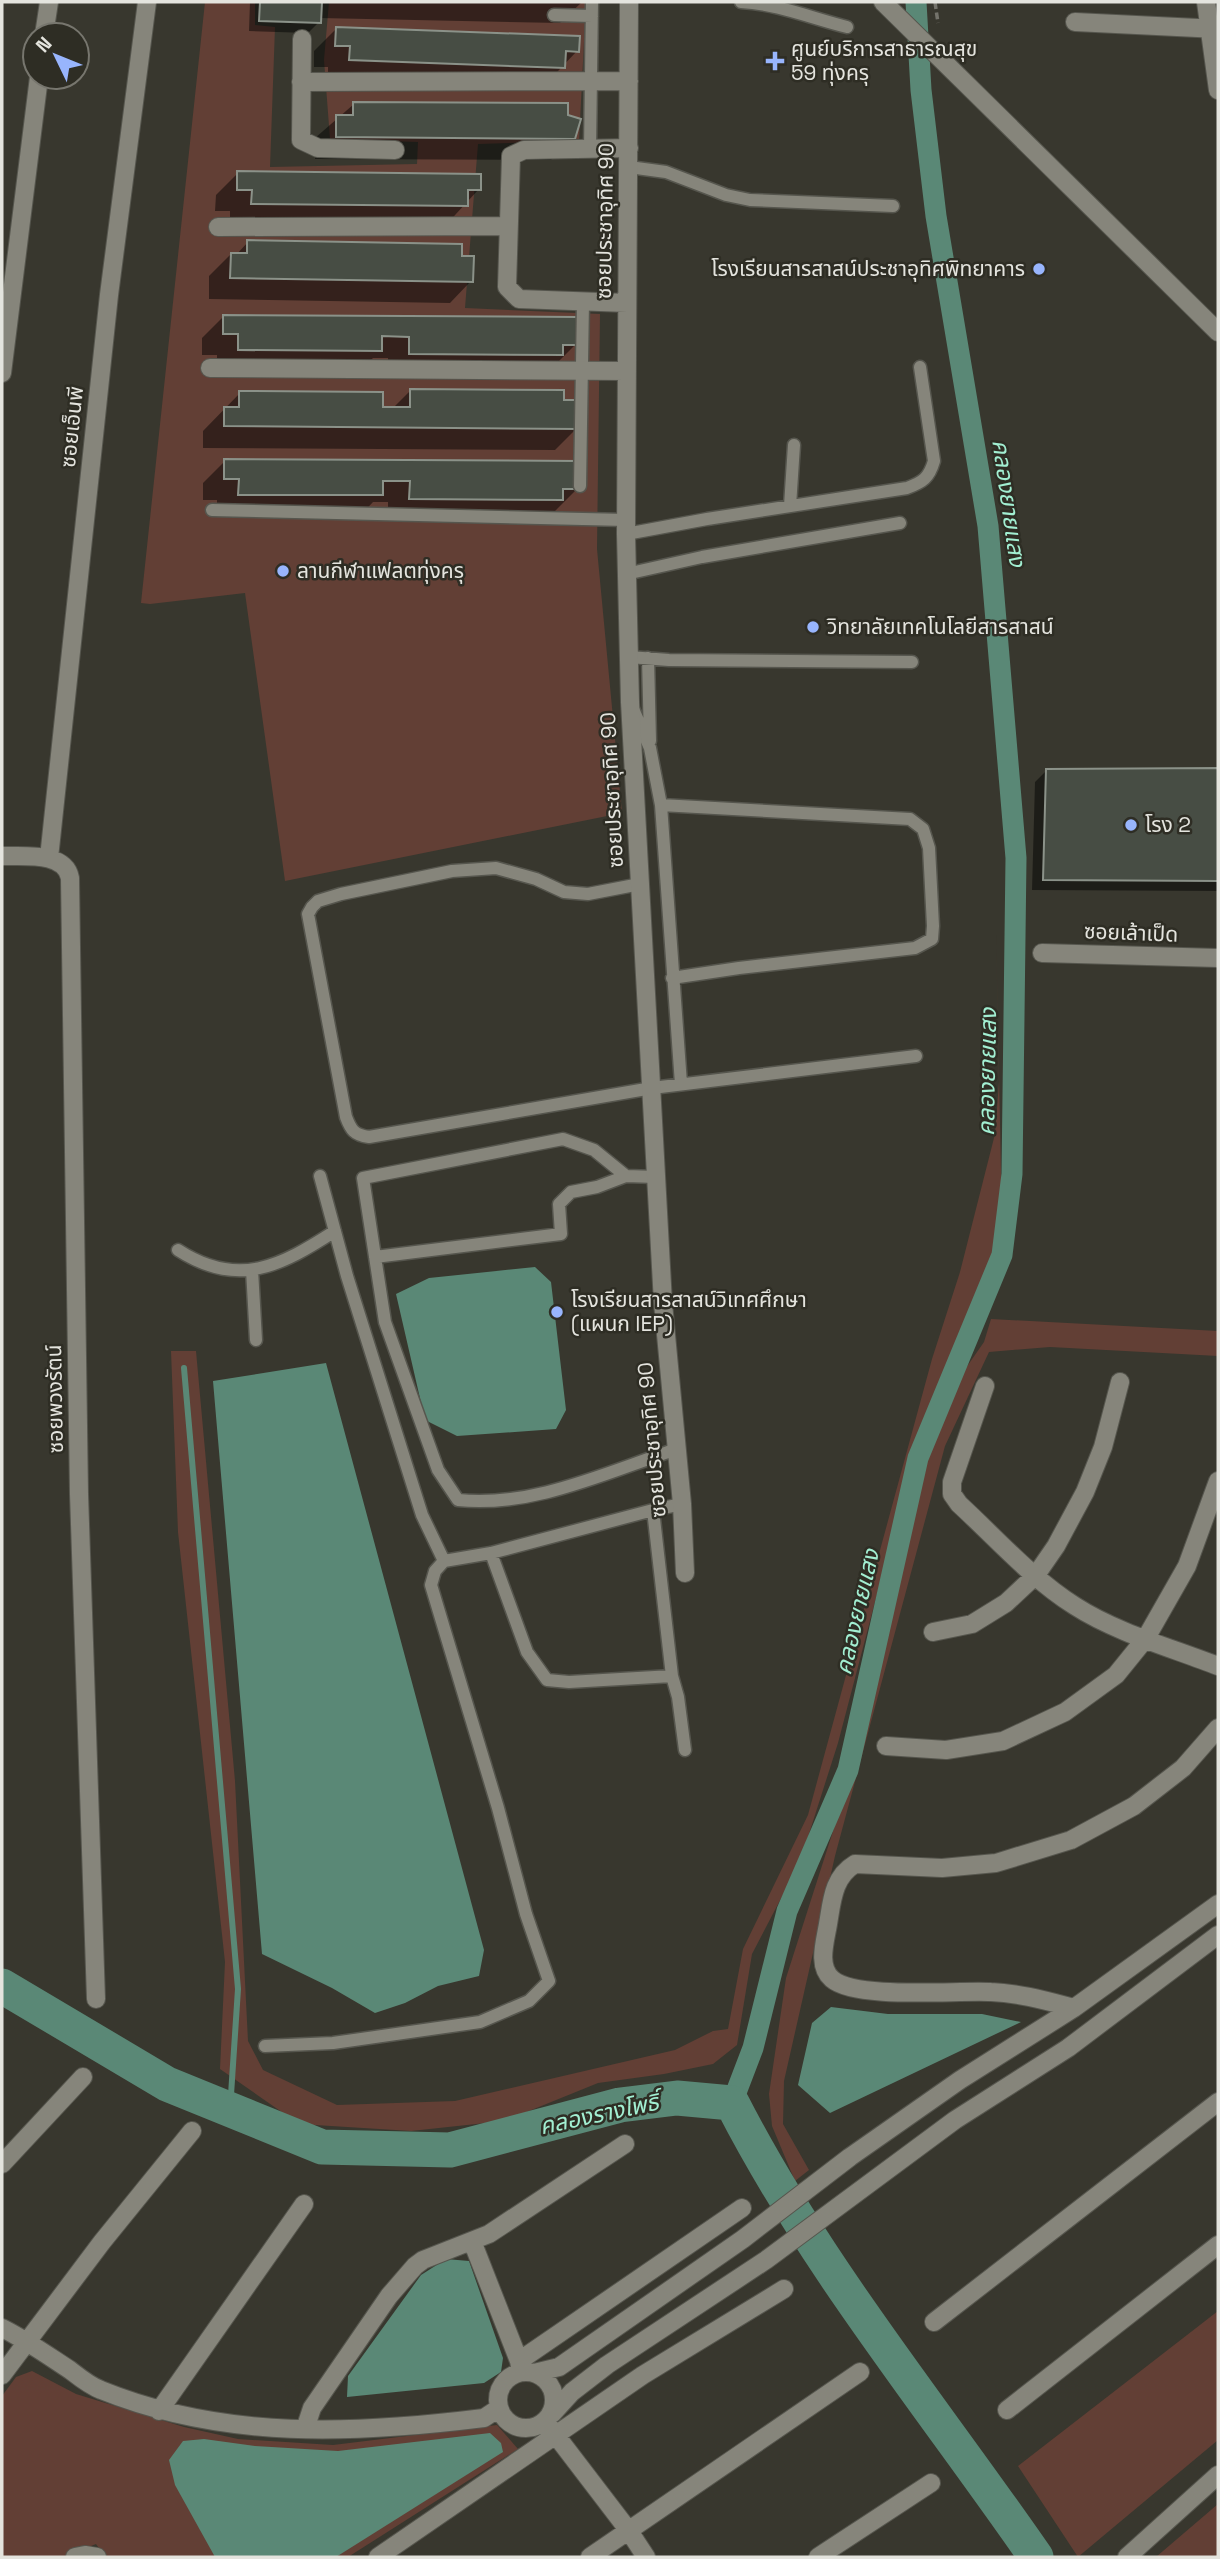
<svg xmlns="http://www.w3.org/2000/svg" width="1220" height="2559" font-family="'Space Grotesk','Noto Sans Thai',sans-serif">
  <rect width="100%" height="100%" fill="#38372e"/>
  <path fill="#623f35" d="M205,2h50v23l20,2 -5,140 147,-3 1,-22 -88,-3 -6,-79 5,-58h257l-7,139 -101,3 -13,164 135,6 -3,235 25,264 -337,68 -40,-288 -95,11 -9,-1z
    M996,931l6,286 -9,37 -83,214 -72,275 -38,119 -48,92 -15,91 -24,19 -49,10 -66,9 -94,38 -93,10 -112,-7 -79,-55 5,-107 -47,-430 -7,-181h25l39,430 13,260 15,29 74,35 118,-4 220,-51 38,-19 15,-2 15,-80 65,-134 124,-456 28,-87 35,-138 4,-52z
    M991,1319l227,12v25l-168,-9 -61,5 -44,94 -110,410 -51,225 -1,43 26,46 -14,11 -23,-55 -3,-32 17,-116 56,-175 86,-360 33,-68 23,-33z
    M1218,2311v129l-140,117 -60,-91z
    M32,2371l44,23 108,33 54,12 95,6 164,-20 21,24 -170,108h-243l-9,-13 -32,13h-62v-161l14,-19z
    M1218,2504v53h-62z"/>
  <path fill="#5a8876" d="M535,1267l16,15 15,128 -10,19 -99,7 -32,-16 -29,-126 33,-16z
    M326,1363l158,587 -5,26 -41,10 -33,17 -30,10 -43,-25 -70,-34 -49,-573z
    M831,2007l57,7h94l39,8 -191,91 -32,-28 14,-62z
    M446,2259l23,2 34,97 -2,14 -17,11 -137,14 1,-21 73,-101z
    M490,2433l11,10 2,9 -167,105h-121l-40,-72 -6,-25 14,-19 21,-2 51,7 83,5z"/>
  <path fill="#0007" d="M250,2h332l-22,21 -241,-5v4l-11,11 -59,-2z
    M336,29l241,22 -36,38 -213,-8v-14h-14v-16z
    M354,104l212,13 7,21 -22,22 -236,-1v-21z
    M238,173l241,16 -35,38 -214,-2v-14h-15l1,-16z
    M248,242l212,16 11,23 -21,22 -241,-4v-23l22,-22 5,1z
    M224,316l352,28 -22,22 -166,10v-18h-15l-15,14 -141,-1v-16h-15v-17z
    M411,390l151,12 15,26 -22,22 -352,-2v-17l37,-38 153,15z
    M225,461l352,28 -22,22h-5l-11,10 -151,-1v-18h-15l-14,15 -142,-1v-16h-14v-17z
    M1218,769v122l-186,-1 3,-108 11,-11z"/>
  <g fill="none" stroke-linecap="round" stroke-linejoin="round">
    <path stroke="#5a8876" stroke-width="6" d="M184,1368l54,621 -8,121"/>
    <path stroke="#5a8876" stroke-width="21" d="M732,2103l21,-55 34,-137 61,-141 70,-312 84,-203 10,-81 4,-316 -28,-332 -52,-310 -15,-126 -5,-88"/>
    <path stroke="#5a8876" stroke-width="35" d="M2,1986l165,98 155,63 128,3 170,-45 57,-7 55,5c83,162 201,305 304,454"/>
  </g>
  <path fill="#474d44" stroke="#8b9289" stroke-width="2" d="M260,2h62l-1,21 -62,-2z
    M336,27l244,9 -1,16 -13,-1 -1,17 -216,-8 1,-14h-15z
    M353,102l215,1v12l13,4 -6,20 -239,-2v-22h17z
    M237,171l244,3v16h-13v16l-217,-2 1,-14h-15z
    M247,240l215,4v12h12l-1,26 -243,-4 1,-25h16z
    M223,315l355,2v28h-15v10l-154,-1v-17l-27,-1v15l-144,-1v-16h-15z
    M410,389l154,1v10h15v29l-355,-3v-19h15v-16l144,1v15h27z
    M224,459l355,2 -1,28h-15v11l-154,-1 1,-18h-27v14h-145l1,-16h-15z
    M1218,768v113l-175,-1 3,-111z"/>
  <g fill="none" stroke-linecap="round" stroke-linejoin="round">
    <g stroke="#56564e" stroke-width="15">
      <path id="service" d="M741,2c37,2 70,16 106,25
        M554,15l38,1
        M590,149l2,-147
        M629,167l37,5 60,23 24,5 143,6
        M580,486l3,-184
        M790,506l4,-61
        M212,510l414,10
        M626,534l81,-15 200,-31c16,-6 22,-10 27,-27l-14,-94
        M626,574l76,-17 198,-34
        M629,657l40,3 243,2
        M648,658l2,83
        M633,709l17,39 11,57 249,14 13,10 6,19 4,78 -1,13 -17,9 -176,20 -67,10
        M661,805l20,279
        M640,884l-52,10 -24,-2 -28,-13 -40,-11 -44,3 -111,23 -23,7 -6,6 -4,7 38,203c5,13 8,18 23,20l283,-49 264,-32
        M320,1176l27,100 75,239 22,46
        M656,1177l-30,-1 -32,-26 -31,-11 -200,39 22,144 53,148 20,30c75,8 149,-28 219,-51
        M178,1250c60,39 103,16 157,-19
        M375,1257l186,-23 -2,-30 12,-12 26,-5 29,-11
        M252,1270l4,70
        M653,1510l29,-6
        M672,1676l6,21 7,53
        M265,2046l68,-3 147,-21 49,-21 20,-20 -23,-67 -28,-106 -67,-223 4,-14 9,-10 47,-8 162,-43 19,166 -103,6 -22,-2 -20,-28 -36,-99"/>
    </g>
    <g stroke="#56564e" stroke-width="20">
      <path id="minor" d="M629,2l-3,532 4,168 33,601 19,201 3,69
        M1206,2l12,88
        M1075,22l143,7
        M44,35l5,-33
        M302,39l-1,101 17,8 77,2
        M301,82l328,-1
        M218,227l290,-1
        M627,303l-108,-4 -12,-12 4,-131 13,-6 105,-2
        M210,368l417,3
        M2,373l37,-296
        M2,856c20,1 63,-5 68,22l9,616 17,505
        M49,858l60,-563 38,-293
        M1042,953l176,5
        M985,1386l-33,96v12l7,10c37,34 73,75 116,102 42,27 97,42 143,60
        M933,1632l39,-8 34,-21 30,-28 20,-29 29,-54 18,-45 17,-65
        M886,1746l60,4 57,-9 62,-29 51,-37 30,-37 41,-72 31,-85
        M1074,2008c-27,-7 -55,-15 -83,-16 -34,-2 -135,8 -159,-13 -15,-13 -7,-37 -4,-55 4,-23 5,-47 27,-60l87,4 54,-5 75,-23 63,-34 49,-38 35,-40
        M2,2164l81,-87
        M472,2241l47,120 2,11
        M934,2322l284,-220
        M2,2328c24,12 45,27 68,42 9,7 20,16 31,20 123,50 254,44 383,28l15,-10
        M519,2361l223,-153
        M498 2400a28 28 0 1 1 56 0a28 28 0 1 1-56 0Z
        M534,2373l25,-6 184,-128 107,-82 110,-77 114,-72 144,-104
        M2,2375l100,-133 90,-111
        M1007,2410l211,-165
        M159,2411l145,-207
        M552,2414l20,-22 35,-27 159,-105 189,-140 113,-72 150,-113
        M548,2425l81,106 17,26
        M305,2429l7,-21 77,-112 26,-30 8,-6 66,-26 136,-90
        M75,2557l10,-2 12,2
        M378,2557l265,-182 141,-86
        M590,2557l270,-185
        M818,2557l113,-74
        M1127,2557l91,-82"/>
    </g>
    <g stroke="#56564e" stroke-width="20">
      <path id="tertiary" d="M883,2l335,330"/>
    </g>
    <path stroke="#74736b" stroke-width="3.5" stroke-dasharray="7 3.5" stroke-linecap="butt" d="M935,2l3,21"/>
    <use href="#service" stroke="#86857b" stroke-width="12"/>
    <use href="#minor" stroke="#86857b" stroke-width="18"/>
    <use href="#tertiary" stroke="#86857b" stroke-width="18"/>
  </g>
  <g fill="#98b5fd" stroke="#2e2d24" stroke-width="2.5">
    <path d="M771.5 50.5h7v7h7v7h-7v7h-7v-7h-7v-7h7z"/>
    <circle cx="1039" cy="269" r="7"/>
    <circle cx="283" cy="571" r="7"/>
    <circle cx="813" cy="627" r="7"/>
    <circle cx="1131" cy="825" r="7"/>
    <circle cx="557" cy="1312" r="7"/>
  </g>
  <g text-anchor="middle" stroke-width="5" stroke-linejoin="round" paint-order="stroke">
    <g font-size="21" fill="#e4e4de" stroke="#2e2d24" text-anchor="start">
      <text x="791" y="56">ศูนย์บริการสาธารณสุข<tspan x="791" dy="24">59 ทุ่งครุ</tspan></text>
      <text x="1025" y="276" text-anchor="end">โรงเรียนสารสาสน์ประชาอุทิศพิทยาคาร</text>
      <text x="297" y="578">ลานกีฬาแฟลตทุ่งครุ</text>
      <text x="827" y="634">วิทยาลัยเทคโนโลยีสารสาสน์</text>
      <text x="1145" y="832">โรง 2</text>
      <text x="571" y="1307">โรงเรียนสารสาสน์วิเทศศึกษา<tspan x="571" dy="24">(แผนก IEP)</tspan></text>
    </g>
    <g font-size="21" fill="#e4e4de" stroke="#2e2d24">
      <text transform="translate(605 221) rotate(-89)" y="7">ซอยประชาอุทิศ 90</text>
      <text transform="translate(72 427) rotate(-84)" y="7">ซอยเอ็นพี</text>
      <text transform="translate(612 790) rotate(-93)" y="7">ซอยประชาอุทิศ 90</text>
      <text transform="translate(1131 933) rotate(2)" y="7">ซอยเล้าเป็ด</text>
      <text transform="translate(55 1399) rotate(-91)" y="7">ซอยพวงรัตน์</text>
      <text transform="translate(652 1440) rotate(-95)" y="7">ซอยประชาอุทิศ 90</text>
    </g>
    <g font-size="23" font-style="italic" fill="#a2efd2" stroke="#2e2d24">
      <text transform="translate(1009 503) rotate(82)" y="8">คลองยายแสง</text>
      <text transform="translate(987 1072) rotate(-89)" y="8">คลองยายแสง</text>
      <text transform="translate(857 1612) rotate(-77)" y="8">คลองยายแสง</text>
      <text transform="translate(599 2114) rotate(-12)" y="8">คลองรางโพธิ์</text>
    </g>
  </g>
  <rect width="1220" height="2559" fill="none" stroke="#e4e4de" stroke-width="7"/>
  <g transform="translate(56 56) rotate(313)"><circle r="33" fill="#2e2d24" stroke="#77766e" stroke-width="2"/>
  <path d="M0-5L12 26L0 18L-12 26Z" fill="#98b5fd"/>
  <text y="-10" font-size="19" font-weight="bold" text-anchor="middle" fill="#e4e4de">N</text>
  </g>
</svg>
